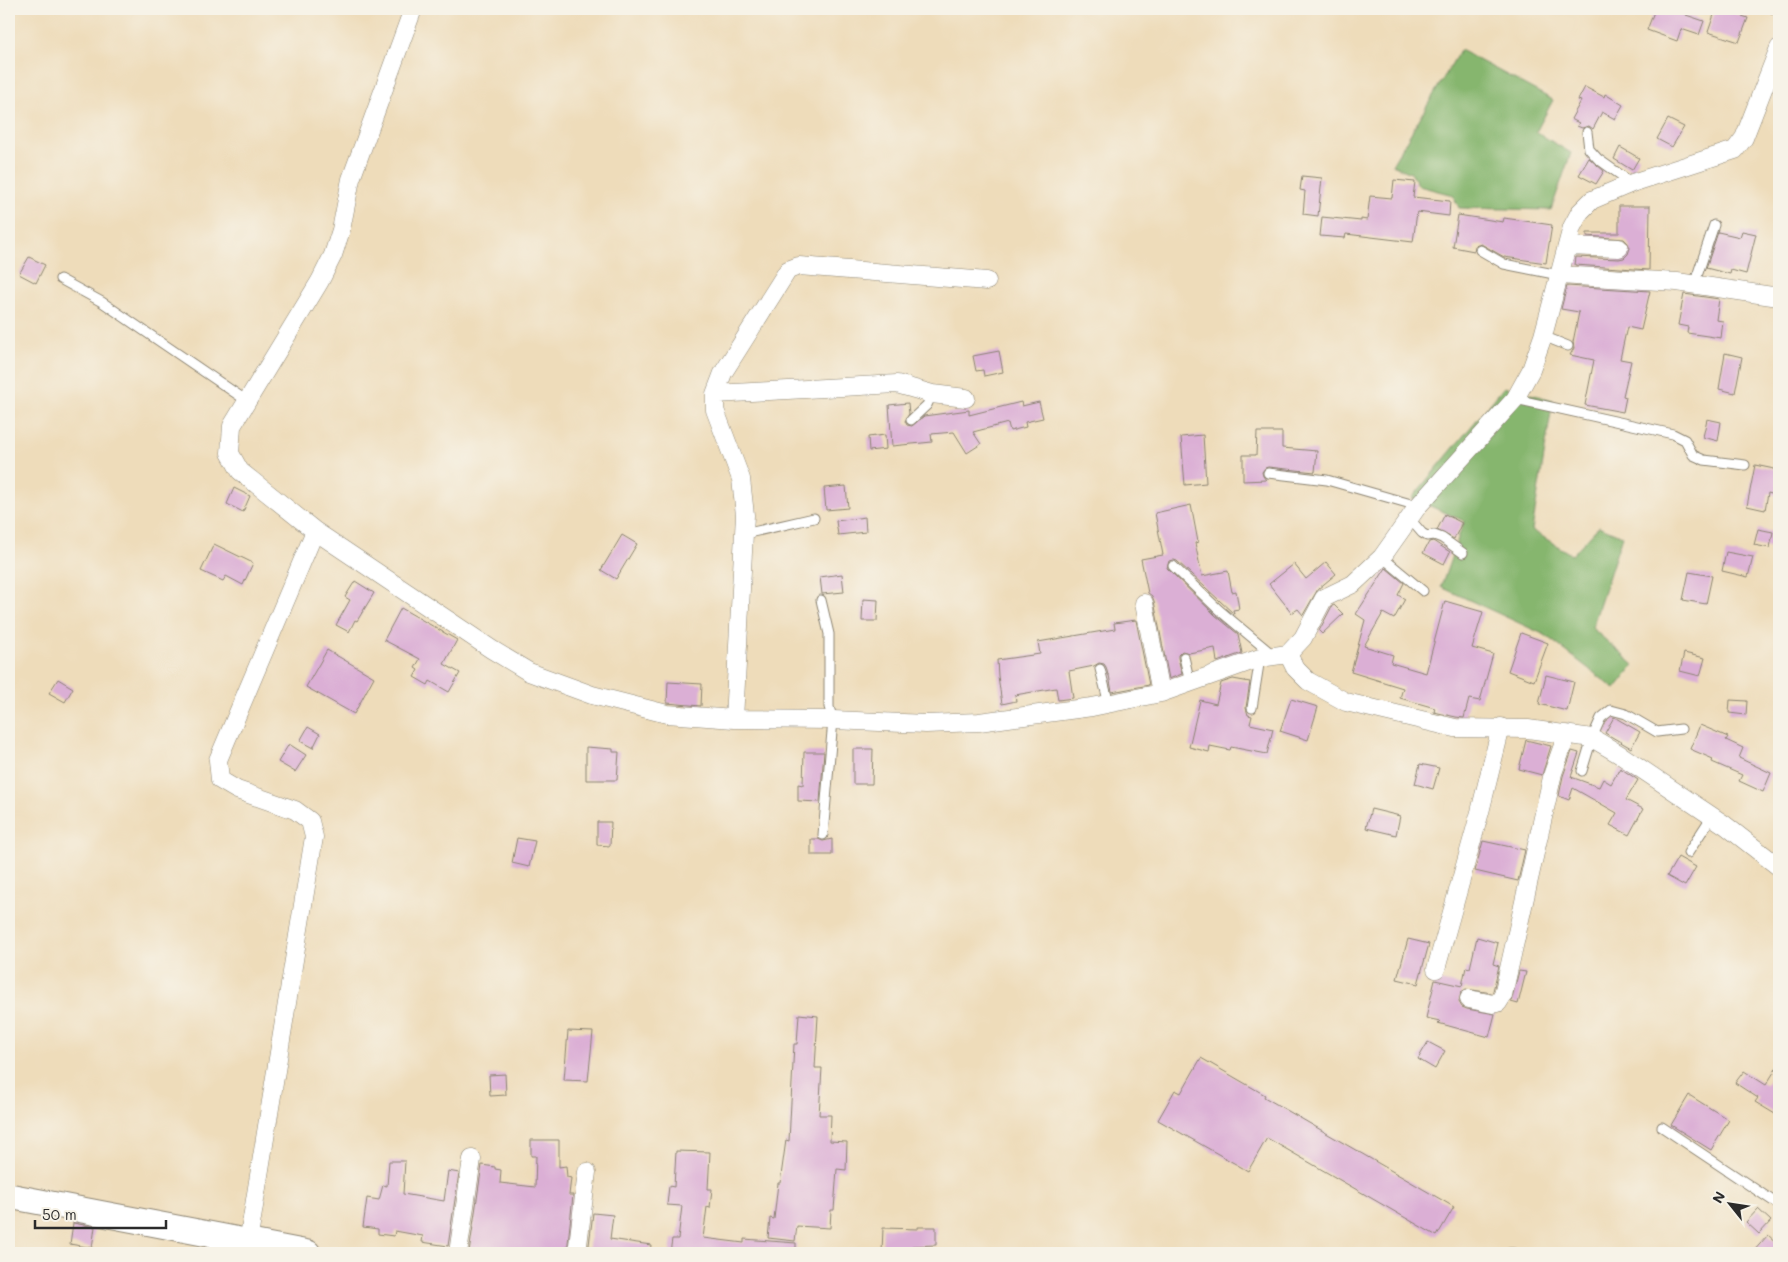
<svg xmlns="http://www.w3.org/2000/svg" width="1788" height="1262" font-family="Mali,sans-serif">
  <rect width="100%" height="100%" fill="#f7f3e8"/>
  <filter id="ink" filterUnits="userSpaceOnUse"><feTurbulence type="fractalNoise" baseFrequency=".02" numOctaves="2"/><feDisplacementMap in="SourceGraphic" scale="10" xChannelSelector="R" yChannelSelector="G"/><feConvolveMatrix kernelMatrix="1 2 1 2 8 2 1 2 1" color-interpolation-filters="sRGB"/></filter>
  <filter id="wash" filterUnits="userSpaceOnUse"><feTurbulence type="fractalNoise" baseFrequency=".0096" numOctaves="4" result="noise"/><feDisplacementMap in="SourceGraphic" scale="20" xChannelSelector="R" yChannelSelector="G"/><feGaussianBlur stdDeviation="1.12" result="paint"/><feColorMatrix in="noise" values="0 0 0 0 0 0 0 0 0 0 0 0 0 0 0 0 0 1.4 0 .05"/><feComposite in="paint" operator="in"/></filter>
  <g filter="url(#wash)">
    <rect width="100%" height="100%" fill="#eedcba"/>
    <path fill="#86b66e" stroke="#58704c" d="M1460,50l93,50 -17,32 35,21 -20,57 -92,-2 -6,-13 -34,-9 -8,-13 -19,-8z
      M1504,387l49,13 -21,130 40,25 27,-29 23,10 -30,92 42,37 -19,24 -70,-54 -104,-48 23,-66 -52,-23z"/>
    <g id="blocks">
      <path fill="#dbafd5" d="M1655,9h33l-2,6 18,6 -5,14 -18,-6 -4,12 -30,-11z
        M1716,9h5l27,9 -9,24 -31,-10z
        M1585,87l19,10 1,-3 18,11 -8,14 -13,-7 -9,17 -4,-3 -7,2 -5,-2 2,-3 -8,-4 10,-18 -3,-1z
        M1668,119l16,8 -12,20 -15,-8z
        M1620,147l19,11 -7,12 -18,-11z
        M1589,158l15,13 -8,13 -17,-9z
        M1302,176l20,2 -4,38 -15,-2 2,-23 -5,-1z
        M1394,180l21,2 -2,15 37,4 -1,15 -32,-4 -4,30 -67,-8 -1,4 -25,-2 2,-19 39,4v-2l6,1 3,-24 22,2z
        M1619,206h31l-1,64 -74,-5 1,-8 43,2 5,-1 4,-4 2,-6 -2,-5 -4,-4 -37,-3v-3h32z
        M1458,215l45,7 1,-4 48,7 -6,38 -42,-6 -23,-13 -6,2 -1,5 -21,-4z
        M1742,231l14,3 -10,40 -15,-4 -1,4 -24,-6 12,-36 22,5z
        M29,257l16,8 -9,18 -17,-9z
        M1567,286l83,5 -9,39 -14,-3 -7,32 11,2 -8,35 3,1 -3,15 -38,-7 9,-45 -24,-5 4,-7 -1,-6 6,-30 -18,-3z
        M1684,294l35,5 -3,21 7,1 -2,17 -34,-5 1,-6 -10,-2z
        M999,351l4,21 -19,4 -1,-6 -7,1 -3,-15z
        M1725,353l17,4 -7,36 -16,-4z
        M1021,402l1,4 17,-4 4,16 -18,4 1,5 -16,4 -2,-8 -35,9 8,12 -14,9 -13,-21 -23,2 1,8 -40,4 -3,-41 19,-2 1,11 -4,7 2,4 5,1 12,-10 45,-6v5z
        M1707,419l14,3 -3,19 -15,-4z
        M1257,432h25v16l35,3 -2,21 -47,-5 -3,1 -3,4 1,4 3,4 -23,1v-26h13z
        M885,435l1,14 -17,2 -1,-14z
        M1203,435l3,48 -21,2 -4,-48z
        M1755,465l24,5v26l-11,-3 -3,17 -18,-4z
        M846,486l2,22 -22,2 -2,-22z
        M234,488l16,8 -7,16 -16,-8z
        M1191,505l7,37 -3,1 7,33 26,-5 4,21 4,-1 3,18 -6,1 1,4 -57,-53 -3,-1 -5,1 -2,7 48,47 23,19 4,19 -25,9 -2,-14 -26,5 -7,-2 -4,4v3l4,16 -13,5 -15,-78 -2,-5 -4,-3 -7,-34 22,-4 -8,-42z
        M1445,514l17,9 -8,16 -17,-9z
        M865,517l1,15 -28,3 -2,-14z
        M1758,529l15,3 -3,16 -16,-3z
        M622,535l15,9 -21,35 -15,-9z
        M1433,541l17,11 -6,12 -21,-11 6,-11z
        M214,544l39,19 -10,22 -17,-9 -3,5 -22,-10z
        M1726,552l27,5 -5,20 -26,-6z
        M1326,562l10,12 -18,15 -15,26 -5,-6 -6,4 -23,-29 25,-20 12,15z
        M1386,568l18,15 -6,12 7,4 -11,20 -11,-6 -19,33 29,9 -2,8 35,10 19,-72 38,11 -11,36 21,6 -13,47 -11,-2 -5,19 -8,-1 -22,-5 1,-4 -35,-10 3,-10 -52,-16 14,-52 -9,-6z
        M1689,572l23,4 -6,28 -23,-4z
        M842,574l2,18 -22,2 -2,-17z
        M355,581l19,12 -17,28 -2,-1 -6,12 -13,-7 14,-25 -5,-3z
        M863,599l15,1 -1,21h-15z
        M1334,605l9,9 -21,20 -3,-3 13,-25z
        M401,608l56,32 -13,24 16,9 -11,19 -19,-11 -2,4 -14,-8 4,-7 -3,-2 5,-9 -36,-19z
        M1136,620l13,65 -37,7 -3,-17h-1l-2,-8 -2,-3 -5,-1 -5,3 -25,5 4,27 -15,2 -2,-12 -41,7 1,6 -14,3 -4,-28 -1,-16 43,-6 -2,-12 77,-13 -1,-6z
        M1521,633l27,10 -14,38 -26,-10z
        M327,650l47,27 -20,37 -48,-27z
        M1684,653l21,5 -5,18 -20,-5z
        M1546,675l28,7 -7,29 -28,-7z
        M58,679l15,9 -8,14 -16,-9z
        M1233,679l17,3 -4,26 2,7 4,1 -2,8 23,5 -6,25 -36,-7 -1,3 -20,-4 -1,6 -20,-5 11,-47 16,4 5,-21z
        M668,682l34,2 -1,22 -34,-3z
        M1291,699l27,8 -10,33 -28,-9z
        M1730,700l17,1 -1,14 -17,-2z
        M1614,717l26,15 -9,16 -26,-15z
        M1700,725l28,12 -2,3 17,8 -4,10 32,15 -8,19 -24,-11 3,-6 -30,-13 1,-3 -23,-10z
        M308,727l12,7 -7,14 -13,-7z
        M1526,740l25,6 -9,29 -23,-6z
        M289,744l17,11 -11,17 -17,-10z
        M586,747l27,2v3h6l-2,28h-31z
        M853,749h20l-1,35h-19z
        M1572,751l7,2 -8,24 28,10 4,-8 8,5 9,-16 18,12 -12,20 17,9 -14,26 -19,-10 7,-12 -44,-25 -4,12 -10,-4 4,-20z
        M804,752h20l-4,50 -22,-1v-17l5,1z
        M1420,764l19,4 -6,21 -18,-5z
        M1371,809l29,7 -4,19 -30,-7z
        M597,822h14l-1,24 -13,-1z
        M517,838l18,3 -6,26 -17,-4z
        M811,839h7l5,2 9,-2v16h-21z
        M1483,841l42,9 -7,31 -43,-10z
        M1678,857l18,10 -11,19 -18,-10z
        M1477,937l21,6 -5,21 6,2 -6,25 -1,2 -26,-4 -5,3 -2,10 3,5 5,2 28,5 -6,23 -51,-14 2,-2 -14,-3 9,-38 27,6 4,-19 4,1z
        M1408,939l21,5 -11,40 -21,-5z
        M1519,971l7,1 -8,32 -7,-2z
        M799,1014l19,2 -3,52h7l-3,47h12l-1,26 17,1 -1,28 -9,-1 -3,41h-3l-1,18 -33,-2 -2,15 -27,-3 2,-20 4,1 4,-36h2l6,-43 3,1 5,-97h3z
        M568,1031l25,1 -5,49 -24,-1z
        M1428,1042l17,9 -10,18 -17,-10z
        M1201,1058l64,37 -1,2 190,110 -17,29 -170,-98 -19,33 -90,-51 17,-30 6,3z
        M1779,1064v42l-4,8 -20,-12 3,-4 -23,-15 9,-12 22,14z
        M505,1074l1,21 -16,1 -1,-21z
        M1689,1095l40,25 -18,30 -40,-25z
        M531,1140h28v27l7,-1 1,11 4,1 -2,17h4l-6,58h-98l13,-88 13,2v2l6,1 -1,13 35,4 1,-31h-5z
        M676,1151l34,1 -2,37h4l-2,19 -3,-1 -4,31 41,5v-4l52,4v10h-126l2,-14h6l4,-33 -15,-1 2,-19 5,1z
        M389,1161h16l-2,33 41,7 4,-30 11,2 -11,73 -26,-4 1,-6 -28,-5 -1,5 -16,-2v-5l-15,-2 4,-29 12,2 4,-15 4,1z
        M1758,1209l13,12 -12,13 -13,-12z
        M593,1213l20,2 -3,24 41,6 -1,8h-62z
        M73,1223l22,4 -3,21 -22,-4z
        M918,1227h18v18l-24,1v7h-30l1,-25 35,1z
        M1768,1235l11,10v8h-27z"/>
    </g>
  </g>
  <g filter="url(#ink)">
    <use href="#blocks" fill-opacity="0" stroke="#8c8472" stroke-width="1"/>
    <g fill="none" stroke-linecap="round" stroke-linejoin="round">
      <g stroke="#8c8472" stroke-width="11">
        <path id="lane" d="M1774,9l5,2
          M1587,132l2,17 9,10 34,24
          M1480,250l24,14 55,11
          M60,279l42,23 145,99
          M1694,285l20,-60
          M1543,336l25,10
          M1515,399l158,35 12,6 8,15 11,5 41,5
          M911,420l16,-15 5,-11
          M1268,473l59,7 91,26
          M1409,518l13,15 5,3 7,-1 8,3 21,15
          M744,534l70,-16
          M1382,557l41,34
          M1173,566l46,44 54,45
          M821,600l8,34v73l4,13 -10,115
          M1184,657l6,26
          M1100,669l9,35
          M1252,708l8,-50
          M1582,771l10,-33 9,-20 10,-8 15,4 31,18 24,-3
          M1688,853l24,-37
          M1662,1127l117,78
          M1509,1253h5"/>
      </g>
      <g stroke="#8c8472" stroke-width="19">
        <path id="street" d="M413,9l-62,170 -10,51 -8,25 -13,26 -88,145 -2,27 10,18 75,60 176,118 38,23 63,23 75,19 67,5 99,1 93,4 53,-2 113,-15 69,-14 99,-35 28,-4 15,-16 21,-40 29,-14 29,-27 36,-51 97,-107 16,-29 12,-34 29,-109 8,-15 12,-12 40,-17 103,-33 9,-12 35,-90
          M1567,246l52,2
          M1559,275l118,7 102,15
          M715,394l182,-10 35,10 34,4
          M1144,603l17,90
          M1288,654l7,14 13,13 38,21 109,26 73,1 64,9 27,16 106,71 54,42
          M734,719l11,-204 -4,-36 -26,-69v-16l8,-21 65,-103 11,-4 188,15
          M1436,969l44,-157 21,-85
          M1469,999l24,5 5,-1 5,-8 50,-222 14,-39
          M248,1243l66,-406 -4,-16 -15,-11 -58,-20 -17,-10 -2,-20 97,-229
          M458,1253l14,-94
          M577,1253l10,-81"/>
      </g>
      <g stroke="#8c8472" stroke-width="27">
        <path id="secondary" d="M9,1196l299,57"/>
      </g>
      <use href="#lane" stroke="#fff" stroke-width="9"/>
      <use href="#street" stroke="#fff" stroke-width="18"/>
      <use href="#secondary" stroke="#fff" stroke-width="25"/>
    </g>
  </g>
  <rect width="1788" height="1262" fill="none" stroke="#f7f3e8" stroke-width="30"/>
  <g transform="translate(1730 1204) rotate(300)" stroke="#f7f3e8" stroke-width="4" paint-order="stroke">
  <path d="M0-4L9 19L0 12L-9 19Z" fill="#2b2b2b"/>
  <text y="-8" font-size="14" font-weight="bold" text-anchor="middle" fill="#2b2b2b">N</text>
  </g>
  <path d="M35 1220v8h131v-8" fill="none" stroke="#2b2b2b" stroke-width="2.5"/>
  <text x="42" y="1220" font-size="15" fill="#2b2b2b" stroke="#f7f3e8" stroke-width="4" paint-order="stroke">50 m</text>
</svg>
